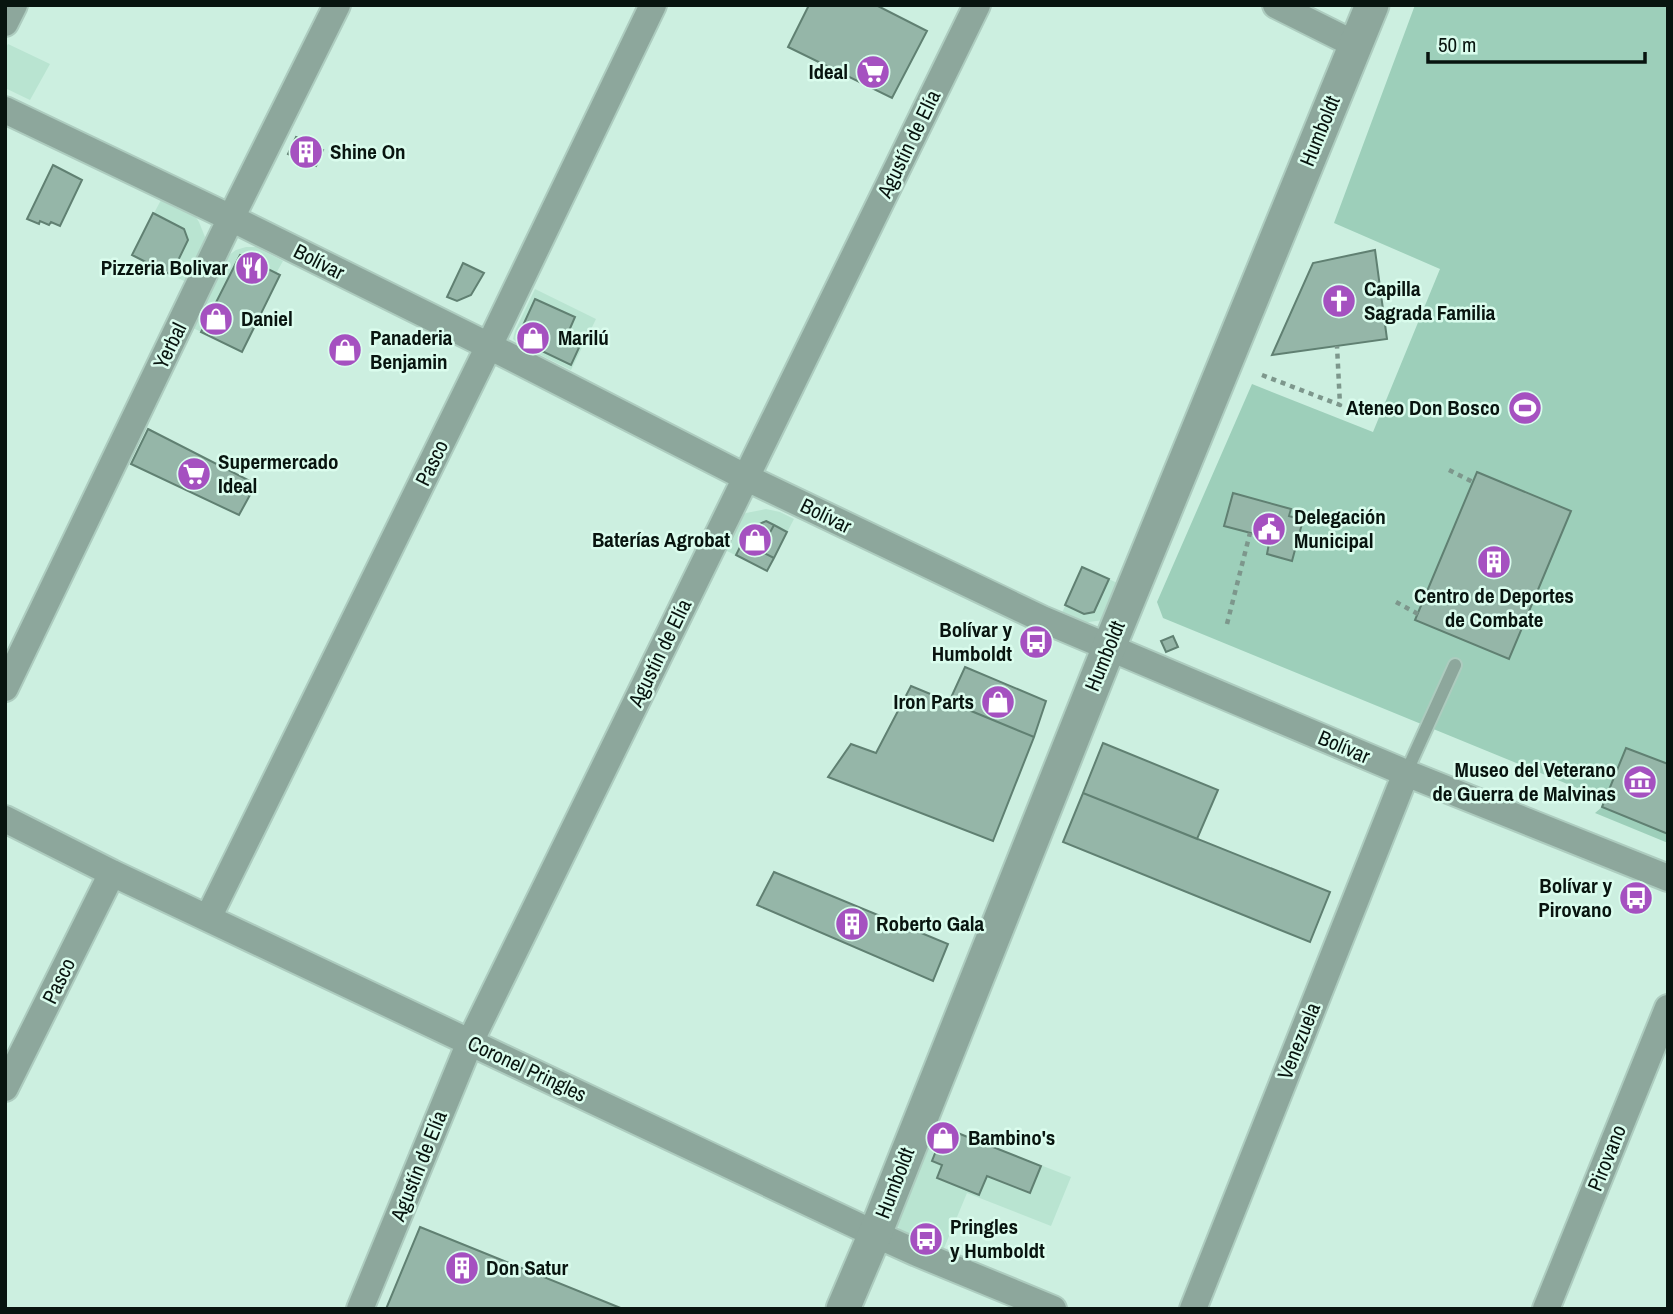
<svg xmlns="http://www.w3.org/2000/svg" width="1673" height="1314" font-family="'Archivo Narrow',sans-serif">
  <rect width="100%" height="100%" fill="#ccefe0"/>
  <path fill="#b9e4d1" d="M8,44l42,20 -20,36 -25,-12v-39z
    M162,198l31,15 6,9 6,15 -3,13 -16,32 -54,-27z
    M246,247h10l27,14 -49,87 -43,-21 38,-72 7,-5z
    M535,289l61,30 -25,51 -51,-25 -7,-6 2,-8z
    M766,509l14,3 14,7 -27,52 -46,-23 14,-28 11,-7z
    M1082,567l42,19 -21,34 -21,3 -20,-10z
    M935,1124l136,53 -20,49 -84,-33 -25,60 -40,-20 -5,-8 1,-10z"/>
  <path fill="#9dcfba" d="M1415,5h253v838l-73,-30 7,-6 2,-8 -441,-181 -6,-16 95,-218 121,48 67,-163 -106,-46z"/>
  <path fill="#95b6a8" stroke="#608072" stroke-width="2" d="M809,5h67l51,26 -35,67 -104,-51z
    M296,137l27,13 -7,16 -28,-12z
    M53,165l29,15 -22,46 -9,-4 -2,3 -9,-4 -1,3 -12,-5z
    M153,213l31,16 4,11 -17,35 -39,-20z
    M1375,250l12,89 -115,16 41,-92z
    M240,255l40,20 -38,77 -41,-20z
    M463,263l21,10 -13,22 -14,6 -10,-4z
    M535,299l40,18 -7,16 15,6 -12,26 -48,-23 -3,-10z
    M148,429l108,55 -17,31 -108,-51z
    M1477,472l94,39 -62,148 -94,-39z
    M1233,493l58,16 -2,7 14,4 -11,41 -25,-7 3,-16 -46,-12z
    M766,521l8,4 -14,26 14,7 -7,13 -31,-16 13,-26z
    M774,525l13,7 -13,26 -14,-7z
    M1082,567l27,12 -15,33 -10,2 -19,-9z
    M1173,636l5,11 -12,5 -5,-11z
    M965,667l81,34 -12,36 -85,-35z
    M911,686l123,51 -41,104 -165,-64 23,-33 25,9z
    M1103,743l115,47 -21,49 -114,-46z
    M1626,748l42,16v70l-66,-27z
    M1083,793l247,99 -20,50 -247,-100z
    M774,872l174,72 -15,37 -176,-76z
    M945,1128l96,38 -11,27 -43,-17 -8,19 -42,-17 5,-13 -10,-4z
    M420,1227l203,82h-237z"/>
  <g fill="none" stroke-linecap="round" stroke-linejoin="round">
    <g stroke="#adccbf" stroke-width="16">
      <path id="service" d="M1406,773l49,-108"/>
    </g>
    <g stroke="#adccbf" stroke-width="30">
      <path id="minor" d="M1276,5l80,40
        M5,23l9,-18
        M5,110l226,108 258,128 256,131 297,142 364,154 262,105
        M5,688l226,-470 106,-213
        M5,819l107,54 763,361 42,19 136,56
        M208,918l281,-572 164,-341
        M5,1088l107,-215
        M360,1309l110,-267 507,-1037
        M1193,1309l213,-536
        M1546,1309l122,-301"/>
    </g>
    <g stroke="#adccbf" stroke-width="37">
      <path id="tertiary" d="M843,1309l32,-75 234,-587 263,-642"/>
    </g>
    <path stroke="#7d978c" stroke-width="4.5" stroke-dasharray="5 5" stroke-linecap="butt" d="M1262,375l78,30 -3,-59
      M1449,470l24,12
      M1396,602l22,12
      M1227,624l23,-91"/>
    <use href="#service" stroke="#8da79c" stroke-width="12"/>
    <use href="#minor" stroke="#8da79c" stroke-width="26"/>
    <use href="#tertiary" stroke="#8da79c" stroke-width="33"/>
  </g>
  <defs>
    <g id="supermarket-disc" transform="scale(1.75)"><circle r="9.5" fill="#a551c0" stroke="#dafced"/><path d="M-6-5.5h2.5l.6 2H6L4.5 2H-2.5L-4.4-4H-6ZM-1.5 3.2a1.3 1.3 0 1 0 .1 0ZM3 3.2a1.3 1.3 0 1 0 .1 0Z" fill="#fff"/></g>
    <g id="building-disc" transform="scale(1.75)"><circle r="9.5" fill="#a551c0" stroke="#dafced"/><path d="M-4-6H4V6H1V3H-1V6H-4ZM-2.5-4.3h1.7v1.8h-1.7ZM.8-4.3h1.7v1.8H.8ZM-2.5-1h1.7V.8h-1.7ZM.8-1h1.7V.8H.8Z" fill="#fff"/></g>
    <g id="restaurant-disc" transform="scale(1.75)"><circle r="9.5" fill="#a551c0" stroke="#dafced"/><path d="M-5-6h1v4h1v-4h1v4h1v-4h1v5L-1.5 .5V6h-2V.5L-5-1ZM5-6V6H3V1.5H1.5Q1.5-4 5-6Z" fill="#fff"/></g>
    <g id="church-disc" transform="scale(1.75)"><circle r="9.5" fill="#a551c0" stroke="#dafced"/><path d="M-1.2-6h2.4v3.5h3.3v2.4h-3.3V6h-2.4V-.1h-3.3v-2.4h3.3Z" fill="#fff"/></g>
    <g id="shop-disc" transform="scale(1.75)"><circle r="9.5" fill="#a551c0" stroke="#dafced"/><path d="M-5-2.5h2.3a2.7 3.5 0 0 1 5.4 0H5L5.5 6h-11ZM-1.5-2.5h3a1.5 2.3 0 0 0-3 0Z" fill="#fff"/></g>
    <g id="stadium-disc" transform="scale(1.75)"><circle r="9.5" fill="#a551c0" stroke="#dafced"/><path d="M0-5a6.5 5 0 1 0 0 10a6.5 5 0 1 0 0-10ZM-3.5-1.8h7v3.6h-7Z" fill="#fff"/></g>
    <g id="civic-disc" transform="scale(1.75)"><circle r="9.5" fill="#a551c0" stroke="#dafced"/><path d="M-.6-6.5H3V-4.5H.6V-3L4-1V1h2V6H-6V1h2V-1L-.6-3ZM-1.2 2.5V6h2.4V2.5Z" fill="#fff"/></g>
    <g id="bus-disc" transform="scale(1.75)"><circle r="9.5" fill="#a551c0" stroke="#dafced"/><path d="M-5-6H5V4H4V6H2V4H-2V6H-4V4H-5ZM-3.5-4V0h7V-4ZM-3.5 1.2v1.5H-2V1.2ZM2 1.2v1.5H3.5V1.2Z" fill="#fff"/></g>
    <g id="museum-disc" transform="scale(1.75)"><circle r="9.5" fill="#a551c0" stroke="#dafced"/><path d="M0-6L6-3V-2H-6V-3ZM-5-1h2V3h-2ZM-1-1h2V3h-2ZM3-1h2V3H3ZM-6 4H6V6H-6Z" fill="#fff"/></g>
  </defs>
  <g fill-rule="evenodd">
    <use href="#supermarket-disc" x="873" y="72"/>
    <use href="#building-disc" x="306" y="152"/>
    <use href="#restaurant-disc" x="252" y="268"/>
    <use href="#church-disc" x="1339" y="301"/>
    <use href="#shop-disc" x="216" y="319"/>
    <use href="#shop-disc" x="533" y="338"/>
    <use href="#shop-disc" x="345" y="350"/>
    <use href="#stadium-disc" x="1525" y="408"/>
    <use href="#supermarket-disc" x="194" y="474"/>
    <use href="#civic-disc" x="1269" y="529"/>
    <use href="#shop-disc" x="755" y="540"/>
    <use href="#building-disc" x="1494" y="562"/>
    <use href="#bus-disc" x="1036" y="642"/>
    <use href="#shop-disc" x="998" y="702"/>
    <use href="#museum-disc" x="1640" y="782"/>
    <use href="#bus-disc" x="1636" y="898"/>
    <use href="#building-disc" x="852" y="924"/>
    <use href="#shop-disc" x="943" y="1138"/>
    <use href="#bus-disc" x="926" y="1239"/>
    <use href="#building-disc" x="462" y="1268"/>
  </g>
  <g text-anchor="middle" stroke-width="5" stroke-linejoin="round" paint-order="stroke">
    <g font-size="21" font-weight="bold" fill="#08140f" stroke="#dafced" text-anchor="start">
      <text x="848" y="79" text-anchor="end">Ideal</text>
      <text x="330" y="159">Shine On</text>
      <text x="228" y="275" text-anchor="end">Pizzeria Bolivar</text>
      <text x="1364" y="296">Capilla<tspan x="1364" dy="24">Sagrada Familia</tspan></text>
      <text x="241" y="326">Daniel</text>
      <text x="370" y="345">Panaderia<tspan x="370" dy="24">Benjamin</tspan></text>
      <text x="558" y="345">Marilú</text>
      <text x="1500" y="415" text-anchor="end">Ateneo Don Bosco</text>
      <text x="218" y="469">Supermercado<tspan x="218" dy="24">Ideal</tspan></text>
      <text x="1294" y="524">Delegación<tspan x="1294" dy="24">Municipal</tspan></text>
      <text x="730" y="547" text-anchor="end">Baterías Agrobat</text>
      <text x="1494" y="603" text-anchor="middle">Centro de Deportes<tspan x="1494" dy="24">de Combate</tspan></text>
      <text x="1012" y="637" text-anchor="end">Bolívar y<tspan x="1012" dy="24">Humboldt</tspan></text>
      <text x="974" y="709" text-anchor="end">Iron Parts</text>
      <text x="1616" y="777" text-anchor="end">Museo del Veterano<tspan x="1616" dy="24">de Guerra de Malvinas</tspan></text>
      <text x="1612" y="893" text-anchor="end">Bolívar y<tspan x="1612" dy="24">Pirovano</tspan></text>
      <text x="876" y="931">Roberto Gala</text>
      <text x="968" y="1145">Bambino's</text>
      <text x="950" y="1234">Pringles<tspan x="950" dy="24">y Humboldt</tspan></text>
      <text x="486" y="1275">Don Satur</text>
    </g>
    <g font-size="21" fill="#08140f" stroke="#dafced">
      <text transform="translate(1320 131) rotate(-68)" y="7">Humboldt</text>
      <text transform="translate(909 144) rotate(-64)" y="7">Agustín de Elía</text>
      <text transform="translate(319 262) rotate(27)" y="7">Bolívar</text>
      <text transform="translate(170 346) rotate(-64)" y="7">Yerbal</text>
      <text transform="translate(432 463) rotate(-64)" y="7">Pasco</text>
      <text transform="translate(826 516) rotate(26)" y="7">Bolívar</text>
      <text transform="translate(660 653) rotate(-64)" y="7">Agustín de Elía</text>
      <text transform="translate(1105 656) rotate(-68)" y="7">Humboldt</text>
      <text transform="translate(1344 747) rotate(23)" y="7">Bolívar</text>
      <text transform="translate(59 981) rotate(-64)" y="7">Pasco</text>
      <text transform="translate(1299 1041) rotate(-68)" y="7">Venezuela</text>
      <text transform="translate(527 1069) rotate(25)" y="7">Coronel Pringles</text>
      <text transform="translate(1607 1158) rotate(-68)" y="7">Pirovano</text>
      <text transform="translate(419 1166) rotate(-68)" y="7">Agustín de Elía</text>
      <text transform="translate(895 1183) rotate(-69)" y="7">Humboldt</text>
    </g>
  </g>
  <rect width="1673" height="1314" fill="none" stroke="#08140f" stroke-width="14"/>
  <path d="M1428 52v10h217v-10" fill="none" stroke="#08140f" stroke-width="3.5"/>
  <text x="1438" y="52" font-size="21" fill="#08140f" stroke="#dafced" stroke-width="5" paint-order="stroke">50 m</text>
</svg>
